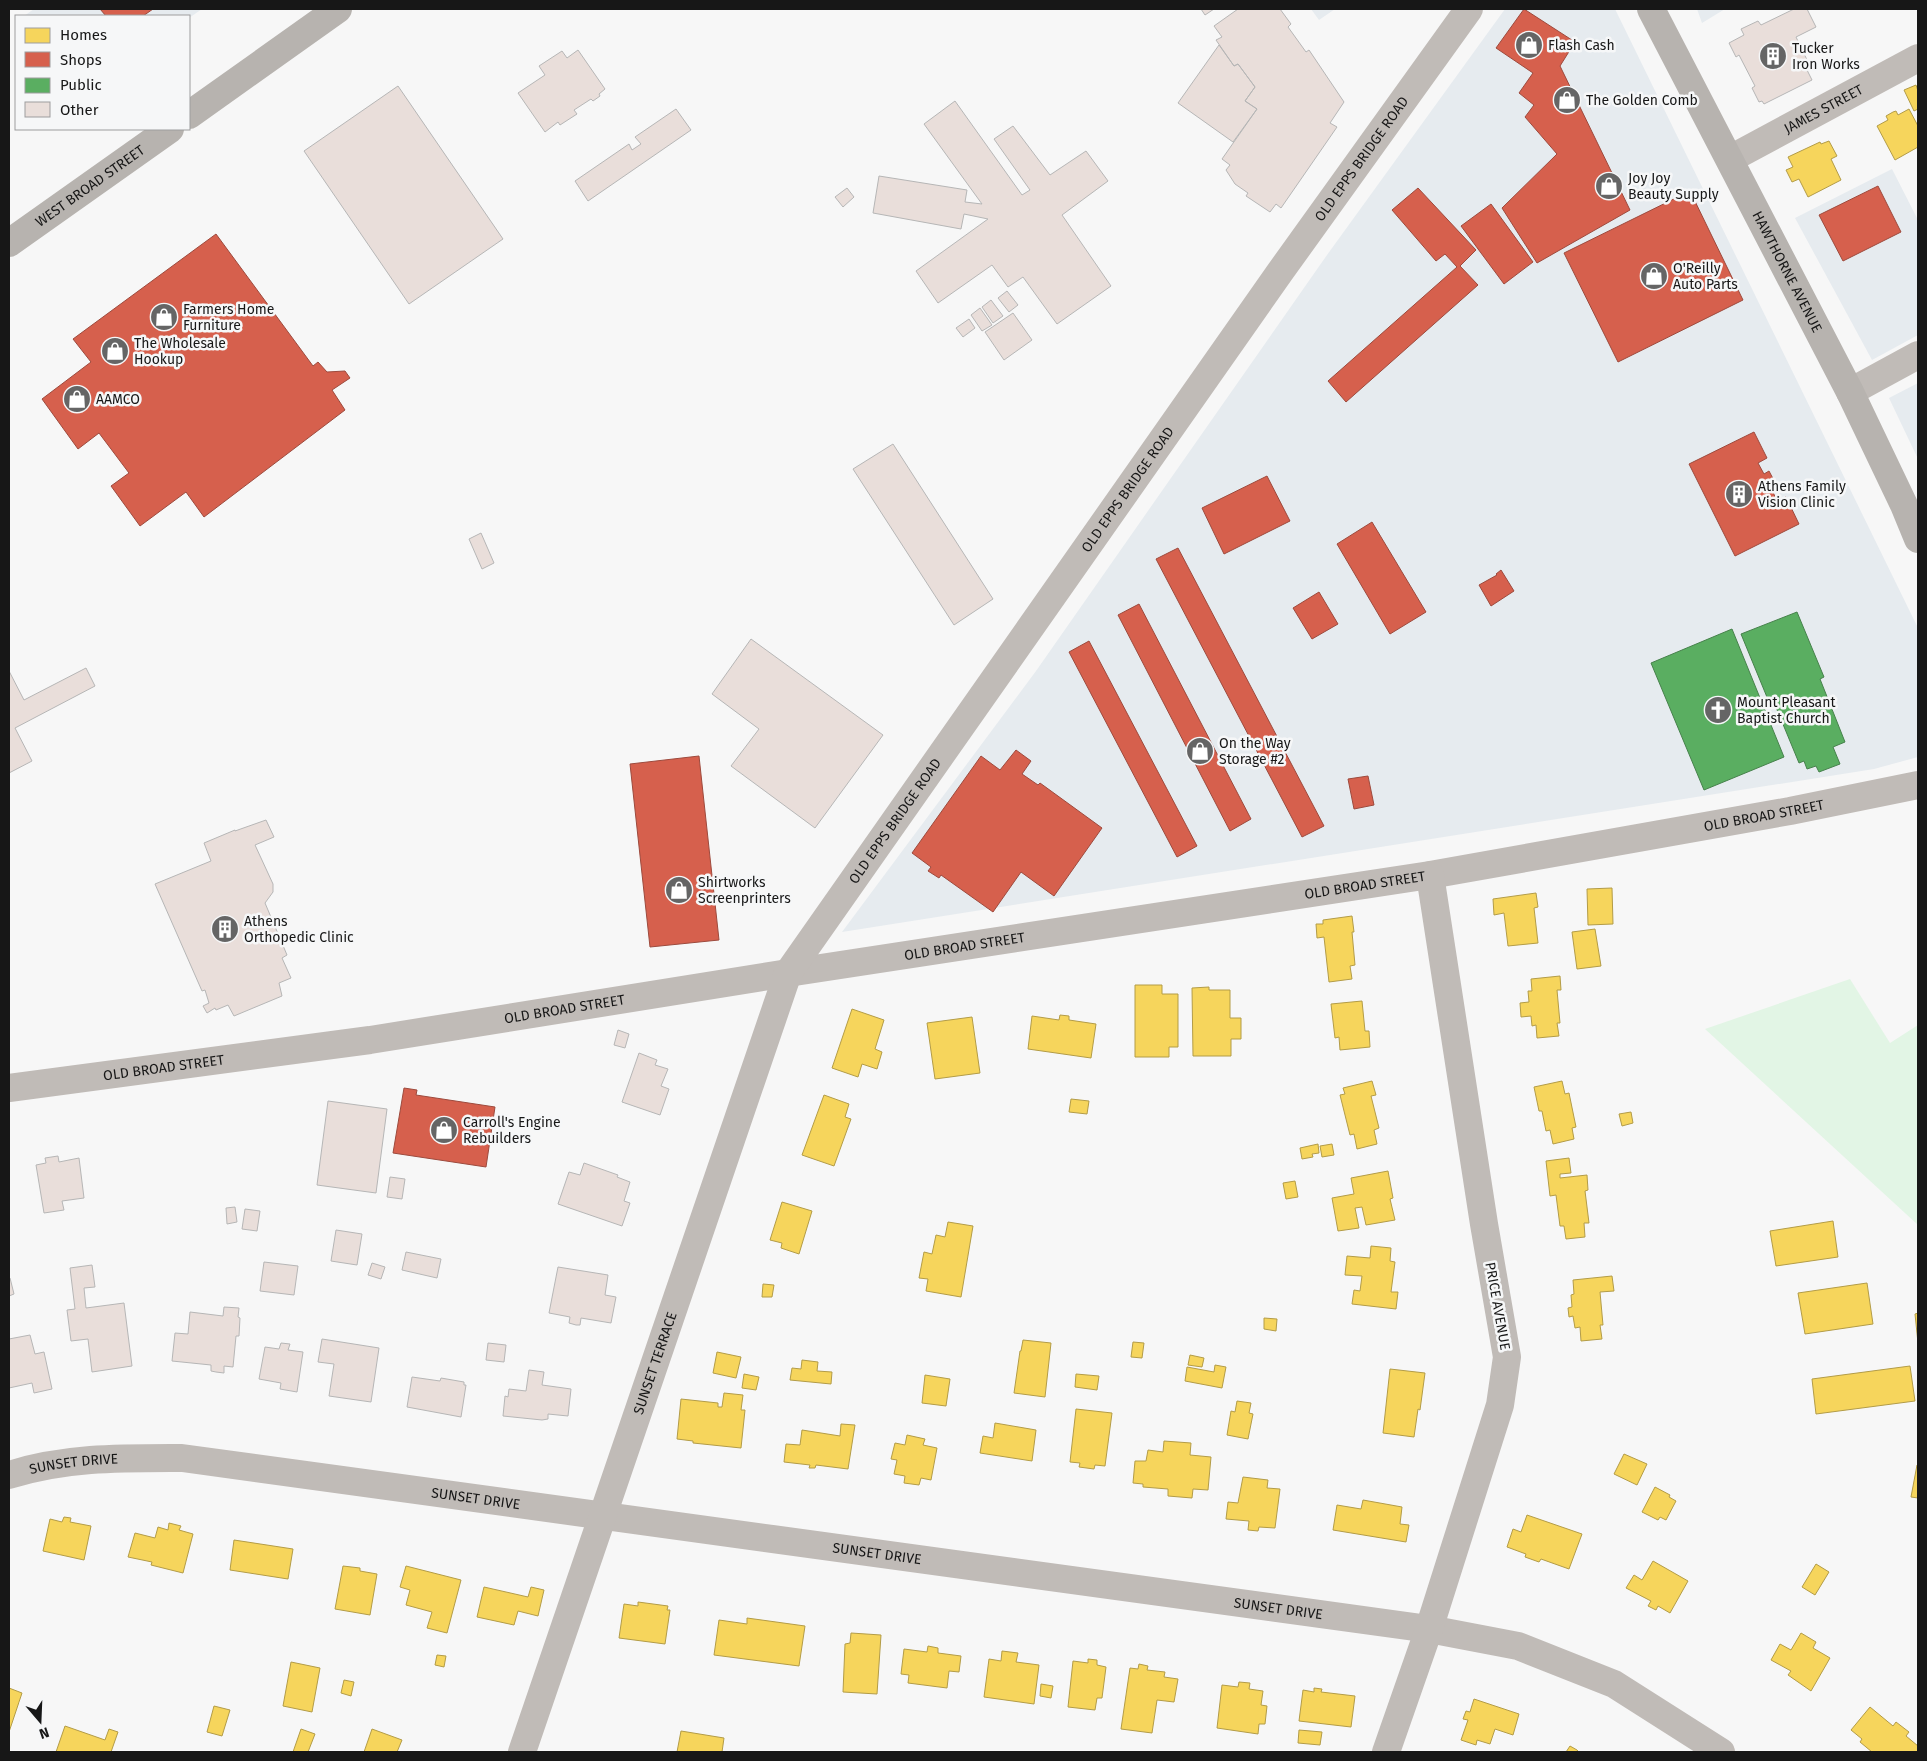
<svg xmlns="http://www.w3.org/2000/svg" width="1927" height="1761" font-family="'Fira Sans',sans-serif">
  <rect width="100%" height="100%" fill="#f7f7f7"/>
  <path fill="#e6ebef" d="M34,9h168l-13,9v-2h-165z
    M1311,9h24l-16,11z
    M1505,9h110l303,619v129l-44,12 -1032,163 194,-261 291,-416z
    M1697,9h28l-23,14z
    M1892,169l26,51v115l-46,25 -77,-142z
    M1918,383v76l-29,-61z"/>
  <path fill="#e2f5e5" d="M1850,979l40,64 28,-18v200l-213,-196z"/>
  <path fill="#f6d55c" stroke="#b39c47" d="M1916,85l2,6v18l-4,2 -10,-21z
    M1909,109l9,17v21l-23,13 -18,-34 11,-6 -2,-4 7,-4 3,-1 2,4z
    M1829,141l8,15 -6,3 10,21 -33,17 -9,-18 -7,3 -6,-12 7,-3 -5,-10 32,-15 1,2z
    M1612,888l1,36 -25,1 -1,-36z
    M1536,893l2,14 -4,1 4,35 -30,3 -4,-33 -10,2 -1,-16z
    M1352,916l2,16h-2l3,33 -5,1 2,13 -23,3 -5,-45 -7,1 -1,-14h7v-4z
    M1595,929l6,37 -24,3 -5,-37z
    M1560,976l1,14h-4l3,33h-3l2,13 -22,2 -1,-13 -4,1 -1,-10 -10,1 -1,-14 9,-1 -1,-11h4l-1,-12z
    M1135,985h27v9h16v53h-9v10h-34z
    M1209,987v3h21v28h11v21h-10v17h-38l-1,-68z
    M1362,1001l3,30h4l1,16 -30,3 -1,-13 -4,1 -4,-34z
    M852,1009l32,11 -9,29 7,3 -5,17 -15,-5 -4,13 -26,-9z
    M1060,1015l9,1v4l27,4 -5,34 -63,-9 4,-33 27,4z
    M972,1017l8,56 -45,6 -8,-56z
    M1372,1081l4,14 -5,1 8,32 -5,2 3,14 -20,5 -3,-15 -4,1 -10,-40 5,-1 -2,-6z
    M1562,1081l3,13 4,-1 7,34 -4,1 2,11 -21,5 -3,-14 -4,1 -4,-20h-3l-5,-24z
    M824,1095l25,9 -4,13 6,2 -17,47 -32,-11z
    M1071,1099l18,2 -2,13 -18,-2z
    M1631,1112l2,11 -11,3 -3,-12z
    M1318,1144l1,9 -7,1 1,3 -11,2 -2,-11z
    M1332,1144l2,11 -12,2 -2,-11z
    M1569,1158l2,15 -11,1v4l27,-3 1,15 -3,1 4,32h-5l1,14 -19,2 -2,-13h-4l-4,-31 -6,1 -4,-35z
    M1388,1171l5,27 -3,1 5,21 -29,5 -4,-18 -7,1 4,20 -21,3 -6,-33 22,-4 -3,-16z
    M1295,1181l3,16 -12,2 -3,-16z
    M782,1202l30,9 -13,43 -18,-6 1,-5 -12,-3z
    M1833,1221l5,36 -62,9 -6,-35z
    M948,1222l25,4 -12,71 -35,-6 2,-12 -9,-1 5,-26 8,2 4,-19 9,2z
    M1371,1246l20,2 -1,13 5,1 -4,30h7l-2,17 -44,-5 2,-14 6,1 2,-15 -17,-1 2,-19 23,2z
    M1612,1276l2,15 -14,1 3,33h-3l2,14 -21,2 -1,-14 -5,1 -2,-12 -4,1 -1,-9 4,-1 -1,-12 3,-1 -1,-14z
    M1867,1283l6,41 -68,10 -7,-41z
    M763,1284l11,1 -2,12h-10z
    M1918,1313v30l-3,-29z
    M1264,1318l13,1 -1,12 -12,-2z
    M1023,1340l28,3 -6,54 -31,-4 6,-42h1z
    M1133,1342l11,1 -2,15 -11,-1z
    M717,1352l24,5 -5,21 -23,-5z
    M1190,1355l14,3 -2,9 -14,-2z
    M802,1360l16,2 -1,9 15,1 -1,12 -41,-4 2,-12 9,1z
    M1215,1365l11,2 -4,21 -37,-7 2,-14 27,5z
    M1910,1366l5,35 -99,13 -4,-35z
    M1390,1369l35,4 -5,37 -2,-1 -4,28 -31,-4z
    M744,1374l15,3 -3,13 -14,-2z
    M1076,1374l23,2 -2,14 -22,-3z
    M925,1375l25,4 -4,27 -24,-3z
    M724,1393l19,2 -2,15h4l-4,38 -48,-5v-2l-16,-2 4,-40 37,4v4h4z
    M1237,1401l14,2 -2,10 4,1 -5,25 -21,-4 4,-24 4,1z
    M1076,1409l36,4 -7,53 -10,-1 -1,4 -15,-2 1,-4 -10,-1z
    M995,1423l41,7 -4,31 -52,-8 3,-17 10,2z
    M841,1424l14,1 -7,44 -32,-4 -1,3h-6l1,-3 -26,-3 2,-18 14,1 2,-15 38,6z
    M907,1435l18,4 -2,6 14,3 -6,32 -10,-2 -2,7 -15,-2 1,-7 -11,-2 3,-14 -6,-1 4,-16 10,2z
    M1164,1441l27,2 -1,12 21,2 -3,33 -15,-1 -1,9 -24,-2v-7l-25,-2v-3l-10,-1 2,-22h11l2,-11 15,2z
    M1624,1454l23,10 -10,21 -23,-11z
    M1917,1465h1v33l-7,-1z
    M1243,1477l25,3 -1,8 13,1 -5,39 -16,-1 -1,4 -10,-1 1,-9 -23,-2 2,-17 10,1z
    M1655,1487l15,8 -1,2 7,4 -10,19 -6,-3 -2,3 -16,-8z
    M1363,1500l39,7 -2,17 9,1 -3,17 -73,-12 4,-25 24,4z
    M1527,1515l55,19 -13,35 -28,-10 -2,3 -14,-5 1,-3 -19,-7 6,-18 8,3z
    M64,1517l7,1 -1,4 21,4 -7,34 -41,-9 7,-32 12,3z
    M169,1523l12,3 -2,4 14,4 -10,39 -32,-8 1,-3 -24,-5 7,-24 20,5 3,-11 10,3z
    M234,1540l59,9 -5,30 -58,-9z
    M1653,1561l35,20 -18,32 -12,-7 -2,4 -8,-4 3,-5 -25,-13 8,-13 8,5z
    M1816,1564l13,8 -14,23 -13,-8z
    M343,1566l17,2v3l17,3 -7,41 -35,-6z
    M406,1566l55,14 -14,53 -20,-5 5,-16 -26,-7 4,-15 -10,-3z
    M484,1587l44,10 3,-10 13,3 -6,26 -20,-5 -4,14 -37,-8z
    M638,1602l30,4 -1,4h3l-5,34 -46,-6 5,-34 14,2z
    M747,1618l58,8 -6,40 -85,-11 5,-35 28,4z
    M851,1633l30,2 -4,59 -34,-2 2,-48 5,-1z
    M1801,1633l15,9 -3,6 17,10 -19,33 -23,-16 3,-4 -20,-11 9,-16 11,6z
    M928,1646l10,2v5l23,3 -2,16 -10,-1 -2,17 -39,-5 1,-8 -8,-1 3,-25 23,3z
    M1002,1651l16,2 -2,9 23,3 -5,39 -50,-7 5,-38 12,2z
    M437,1655l9,1 -2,11 -9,-2z
    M1088,1659l9,1v5l9,2 -4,31h-5l-2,12 -27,-3 5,-46 15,2z
    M291,1662l29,6 -8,44 -29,-6z
    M1139,1664l9,2 -1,4 18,2 -1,5 14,2 -4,23 -17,-2 -5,33 -31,-4 9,-61 8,1z
    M344,1680l10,2 -3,14 -10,-3z
    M1239,1682l11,1 -1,6 14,2 -2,14 6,1 -2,18h-6l-1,10 -41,-6 5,-43 16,2z
    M1041,1684l12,2 -2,12 -11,-2z
    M9,1688l13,5 -13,39z
    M1314,1688l8,1 -1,3 34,4 -4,31 -52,-6 4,-31 11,2z
    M1474,1699l45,15 -6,21 -18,-6 -5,15 -13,-4 -1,5 -15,-5 7,-20 -5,-1 3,-8 4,1z
    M214,1706l16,4 -8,26 -15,-4z
    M1870,1707l23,19 3,-4 13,10 -3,4 12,10v6h-46l-12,-10 2,-3 -11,-9z
    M65,1726l40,14 4,-11 9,3 -7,20h-55z
    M301,1729l14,5 -7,18h-15z
    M372,1729l30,11 -5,12h-33z
    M1299,1730l23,2 -2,13 -22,-2z
    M681,1731l43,7 -2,14h-45z
    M1570,1746l7,4 2,2h-13z"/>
  <path fill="#d6604d" stroke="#9d4a3d" d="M100,9h53l-10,7h-37z
    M1524,9l51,33 -15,24 70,144 -93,53 -35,-55 55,-54 -32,-37 9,-12 -15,-12 14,-20 -37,-25z
    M1878,186l23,46 -58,29 -24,-46z
    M1418,188l58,62 -16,16 18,19 -132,117 -18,-21 129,-114 -12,-13 -9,7 -44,-51z
    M1690,191l53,109 -125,62 -54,-109z
    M1491,204l42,58 -29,22 -43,-58z
    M216,234l97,132 5,-4 9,10 18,-1 5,7 -18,12 13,20 -141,107 -18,-25 -46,34 -29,-40 18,-13 -30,-40 -21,16 -36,-50 49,-37 -18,-23z
    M1754,432l13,26 -9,5 6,11 5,-3 9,17 -6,2 5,11 9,-4 13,27 -64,32 -46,-92z
    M1267,476l23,45 -66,33 -22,-46z
    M1372,522l54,90 -36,22 -53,-90z
    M1178,548l146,278 -22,11 -146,-278z
    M1501,570l13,21 -23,15 -12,-21 18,-10 -1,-1z
    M1319,592l19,32 -26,15 -19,-31z
    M1139,604l112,215 -21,12 -112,-216z
    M1089,641l108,205 -20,11 -108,-205z
    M1016,750l15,11 -9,13 16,11 2,-2 62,45 -48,68 -33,-24 -28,40 -52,-37 -2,3 -11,-7 3,-4 -19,-14 69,-97 19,14z
    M699,756l20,184 -69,7 -20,-183z
    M1368,776l6,29 -20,4 -6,-30z
    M404,1088l13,2 -1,5 79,12 -9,60 -93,-14z"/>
  <path fill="#5aae61" stroke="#46814b" d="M1797,612l27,65 -4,2 25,63 -12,5 7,17 -21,8 -3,-6 -9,3 -3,-8 -5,2 -26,-63 -4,2 -28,-68z
    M1732,629l52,128 -80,33 -53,-127z"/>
  <path fill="#e9deda" stroke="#b6b6b6" d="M1201,9h13l-9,6z
    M1238,9h42l11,15 -3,3 18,25 3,-2 35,52 -14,21 7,4 -56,81 -5,-4 -6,8 -24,-16 2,-3 -13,-9 -9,-14 4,-5 -8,-6 35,-50 -12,-8 10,-14 -17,-23 -4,2 -18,-26 6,-3 -8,-11z
    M1794,9h13l9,18 -20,10 13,27 -4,2 7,14 -48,24 -2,-3 -3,1 -7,-14 3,-2 -16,-31 -3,2 -7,-14 15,-8 -3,-6 17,-8 3,4z
    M1219,45l15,21 4,-2 17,23 -10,14 12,8 -24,33 -55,-39z
    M578,50l27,39 -6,5 1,2 -7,5 -2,-2 -17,11 3,4 -17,11 -2,-3 -13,10 -27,-39 27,-18 -6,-9 23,-15 5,7z
    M398,86l105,153 -94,65 -105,-153z
    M955,101l67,94 8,-5 -36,-51 19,-13 37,49 36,-24 22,30 -46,34 49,71 -54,38 -34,-47 -15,10 -16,-22 -54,38 -22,-32 72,-52 -24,-5 -3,15 -88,-16 6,-37 88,14 -2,12 17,2 -58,-80z
    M676,109l15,21 -103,71 -13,-20 54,-37 3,6 9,-6 -6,-7z
    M847,188l7,9 -11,10 -8,-10z
    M1007,291l11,14 -9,7 -11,-14z
    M991,300l12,16 -10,7 -11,-16z
    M980,308l12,17 -10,6 -11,-16z
    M1013,313l19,27 -28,20 -19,-28z
    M969,319l6,9 -12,9 -7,-9z
    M893,444l100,155 -39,26 -101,-156z
    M481,533l13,30 -12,6 -13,-30z
    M751,639l132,96 -68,93 -84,-62 28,-37 -47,-35z
    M86,668l9,18 -80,42 17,33 -23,12v-102l15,29z
    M266,820l8,17 -19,8 18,39v8l-8,11 22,52 -5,3 9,20 -12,5 3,13 -48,20 -6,-11 -12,5 -1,-2 -8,5 -4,-7 6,-3 -4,-13 -3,1 -47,-107 56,-23 -7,-18 31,-13v1z
    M618,1030l11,4 -4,14 -11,-3z
    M639,1053l18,7 -2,5 13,4 -7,17 8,3 -9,26 -38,-13z
    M328,1101l59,8 -11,84 -59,-8z
    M58,1156l1,6 20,-4 5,40 -22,3 2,9 -20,3 -8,-48 10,-2 -1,-5z
    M584,1163l34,12 -1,2 13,5 -6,19 6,2 -8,23 -64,-22 11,-32 11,3z
    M390,1177l15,2 -3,20 -15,-2z
    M235,1207l2,15 -10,2 -1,-16z
    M245,1209l15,2 -3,20 -15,-2z
    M336,1230l26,4 -5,31 -26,-4z
    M406,1252l35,7 -4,19 -35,-8z
    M264,1262l34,4 -4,29 -34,-4z
    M372,1263l13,4 -4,12 -13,-4z
    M92,1265l3,22 -11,1 2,20 38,-5 8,63 -40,6 -4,-33 -17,2 -4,-31 8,-1 -5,-41z
    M558,1267l50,8 -3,20 11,2 -5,26 -30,-5 -1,7h-4l-7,-2 1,-6 -21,-4z
    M10,1278l4,16 -5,2v-17z
    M224,1307l15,1 -1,9 2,1 -1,18h-3l-3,31 -9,-1v7l-8,-1 -5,-1v-6l-39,-4 3,-28 13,1 2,-22 33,4z
    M30,1335l5,19 9,-2 8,37 -18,4 -2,-10 -23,5v-49z
    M322,1339l57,9 -8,54 -42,-6 5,-32 -16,-2z
    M281,1343l9,1 -2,6 15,2 -6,40 -17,-3 1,-6 -22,-4 6,-32 14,2z
    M488,1343l18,2 -2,17 -18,-2z
    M529,1370l15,2 -2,13 29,4 -3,27 -20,-2v5l-6,1 -39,-4 2,-20 3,1 1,-8 17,2z
    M412,1377l28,4 1,-3 23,4v3h2l-5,32 -54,-10z"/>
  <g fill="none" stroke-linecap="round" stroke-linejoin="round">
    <g stroke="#c0bbb7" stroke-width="28">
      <path id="s1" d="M1730,159l188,-101"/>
      <path d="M1850,392l68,-37"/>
      <path id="s2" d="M9,1088l361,-48 418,-67 642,-98 360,-64 128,-26"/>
      <path id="s3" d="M9,1475c57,-18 114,-17 173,-17l1247,171 89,17 96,38 107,68"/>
      <path id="s4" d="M522,1752l266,-779 492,-701 189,-263"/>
      <path d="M1386,1752l43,-123 71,-224 7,-48 -23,-133 -54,-349"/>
    </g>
    <g stroke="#b7b3af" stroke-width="28">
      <path id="s5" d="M1651,9l199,383 54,113 14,34"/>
      <path d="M189,115l149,-106"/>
      <path id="s6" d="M9,243l161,-114"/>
    </g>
  </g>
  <defs>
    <g id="shop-disc" transform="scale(1.4375)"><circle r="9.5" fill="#656565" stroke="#f6f7f8"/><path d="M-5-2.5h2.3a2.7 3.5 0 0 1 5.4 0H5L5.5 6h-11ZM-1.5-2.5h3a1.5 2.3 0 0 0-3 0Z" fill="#fff"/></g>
    <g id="building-disc" transform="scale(1.4375)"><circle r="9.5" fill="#656565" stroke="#f6f7f8"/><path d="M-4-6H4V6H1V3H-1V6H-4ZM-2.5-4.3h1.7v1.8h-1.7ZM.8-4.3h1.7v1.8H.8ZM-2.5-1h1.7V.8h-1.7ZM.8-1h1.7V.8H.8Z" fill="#fff"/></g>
    <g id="church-disc" transform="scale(1.4375)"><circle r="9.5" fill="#656565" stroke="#f6f7f8"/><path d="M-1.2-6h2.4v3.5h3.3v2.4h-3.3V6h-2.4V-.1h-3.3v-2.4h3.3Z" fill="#fff"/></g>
  </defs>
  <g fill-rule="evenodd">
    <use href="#shop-disc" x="1529" y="45"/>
    <use href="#building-disc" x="1773" y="56"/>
    <use href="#shop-disc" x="1567" y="100"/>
    <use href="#shop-disc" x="1609" y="186"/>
    <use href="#shop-disc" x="1654" y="276"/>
    <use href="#shop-disc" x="164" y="317"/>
    <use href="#shop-disc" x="115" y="351"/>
    <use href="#shop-disc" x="77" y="399"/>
    <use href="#building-disc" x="1739" y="494"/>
    <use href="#church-disc" x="1718" y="710"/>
    <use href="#shop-disc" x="1200" y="751"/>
    <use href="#shop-disc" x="679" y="890"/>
    <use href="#building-disc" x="225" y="929"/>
    <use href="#shop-disc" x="444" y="1130"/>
  </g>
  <g text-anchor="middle" stroke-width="5" stroke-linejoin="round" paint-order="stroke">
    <g font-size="14" fill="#171717" stroke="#f6f7f8" text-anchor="start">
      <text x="1548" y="50">Flash Cash</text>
      <text x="1792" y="53">Tucker<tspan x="1792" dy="16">Iron Works</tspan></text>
      <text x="1586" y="105">The Golden Comb</text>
      <text x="1628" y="183">Joy Joy<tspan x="1628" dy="16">Beauty Supply</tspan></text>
      <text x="1673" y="273">O'Reilly<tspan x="1673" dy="16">Auto Parts</tspan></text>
      <text x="183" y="314">Farmers Home<tspan x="183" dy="16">Furniture</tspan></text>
      <text x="134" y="348">The Wholesale<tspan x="134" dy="16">Hookup</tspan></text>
      <text x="96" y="404">AAMCO</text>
      <text x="1758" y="491">Athens Family<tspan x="1758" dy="16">Vision Clinic</tspan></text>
      <text x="1737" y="707">Mount Pleasant<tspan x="1737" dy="16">Baptist Church</tspan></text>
      <text x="1219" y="748">On the Way<tspan x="1219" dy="16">Storage #2</tspan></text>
      <text x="698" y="887">Shirtworks<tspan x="698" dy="16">Screenprinters</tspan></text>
      <text x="244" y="926">Athens<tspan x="244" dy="16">Orthopedic Clinic</tspan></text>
      <text x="463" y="1127">Carroll's Engine<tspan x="463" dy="16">Rebuilders</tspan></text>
    </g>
    <g font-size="14" fill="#171717" stroke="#f6f7f8">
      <text dy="5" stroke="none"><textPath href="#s1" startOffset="106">JAMES STREET</textPath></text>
      <text dy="5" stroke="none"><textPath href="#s4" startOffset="1819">OLD EPPS BRIDGE ROAD</textPath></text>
      <text dy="5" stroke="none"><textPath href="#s6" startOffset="99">WEST BROAD STREET</textPath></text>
      <text dy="5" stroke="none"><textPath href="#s5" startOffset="296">HAWTHORNE AVENUE</textPath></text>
      <text dy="5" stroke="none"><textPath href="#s4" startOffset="1414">OLD EPPS BRIDGE ROAD</textPath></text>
      <text dy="5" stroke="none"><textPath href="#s2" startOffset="1776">OLD BROAD STREET</textPath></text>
      <text dy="5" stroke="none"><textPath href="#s4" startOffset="1009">OLD EPPS BRIDGE ROAD</textPath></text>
      <text dy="5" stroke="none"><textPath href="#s2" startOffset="1371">OLD BROAD STREET</textPath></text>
      <text dy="5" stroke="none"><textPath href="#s2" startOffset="966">OLD BROAD STREET</textPath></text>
      <text dy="5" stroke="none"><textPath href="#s2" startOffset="561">OLD BROAD STREET</textPath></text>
      <text dy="5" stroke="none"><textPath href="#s2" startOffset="156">OLD BROAD STREET</textPath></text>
      <text transform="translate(1498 1306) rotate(80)" y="5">PRICE AVENUE</text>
      <text dy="5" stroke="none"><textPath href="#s4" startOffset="411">SUNSET TERRACE</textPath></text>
      <text dy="5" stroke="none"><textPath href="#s3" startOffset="66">SUNSET DRIVE</textPath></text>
      <text dy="5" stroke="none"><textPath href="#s3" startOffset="471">SUNSET DRIVE</textPath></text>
      <text dy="5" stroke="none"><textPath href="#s3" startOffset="876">SUNSET DRIVE</textPath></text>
      <text dy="5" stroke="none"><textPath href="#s3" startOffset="1281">SUNSET DRIVE</textPath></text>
    </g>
  </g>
  <rect width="1927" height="1761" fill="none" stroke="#171717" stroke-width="20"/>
  <rect x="15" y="15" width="175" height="115" fill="#f6f7f8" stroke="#9d9d9e"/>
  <rect x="25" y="28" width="25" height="15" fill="#f6d55c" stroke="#9d9d9e"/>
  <text x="60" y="40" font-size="15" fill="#171717">Homes</text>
  <rect x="25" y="52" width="25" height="15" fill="#d6604d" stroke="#9d9d9e"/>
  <text x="60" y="65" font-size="15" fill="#171717">Shops</text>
  <rect x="25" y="78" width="25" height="15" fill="#5aae61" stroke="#9d9d9e"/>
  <text x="60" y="90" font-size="15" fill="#171717">Public</text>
  <rect x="25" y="102" width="25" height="15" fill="#e9deda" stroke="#9d9d9e"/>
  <text x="60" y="115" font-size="15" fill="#171717">Other</text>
  <g transform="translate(40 1721) rotate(161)" stroke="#f6f7f8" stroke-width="4" paint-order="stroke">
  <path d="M0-4L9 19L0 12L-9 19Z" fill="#171717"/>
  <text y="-8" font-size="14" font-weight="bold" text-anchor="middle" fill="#171717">N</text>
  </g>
</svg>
